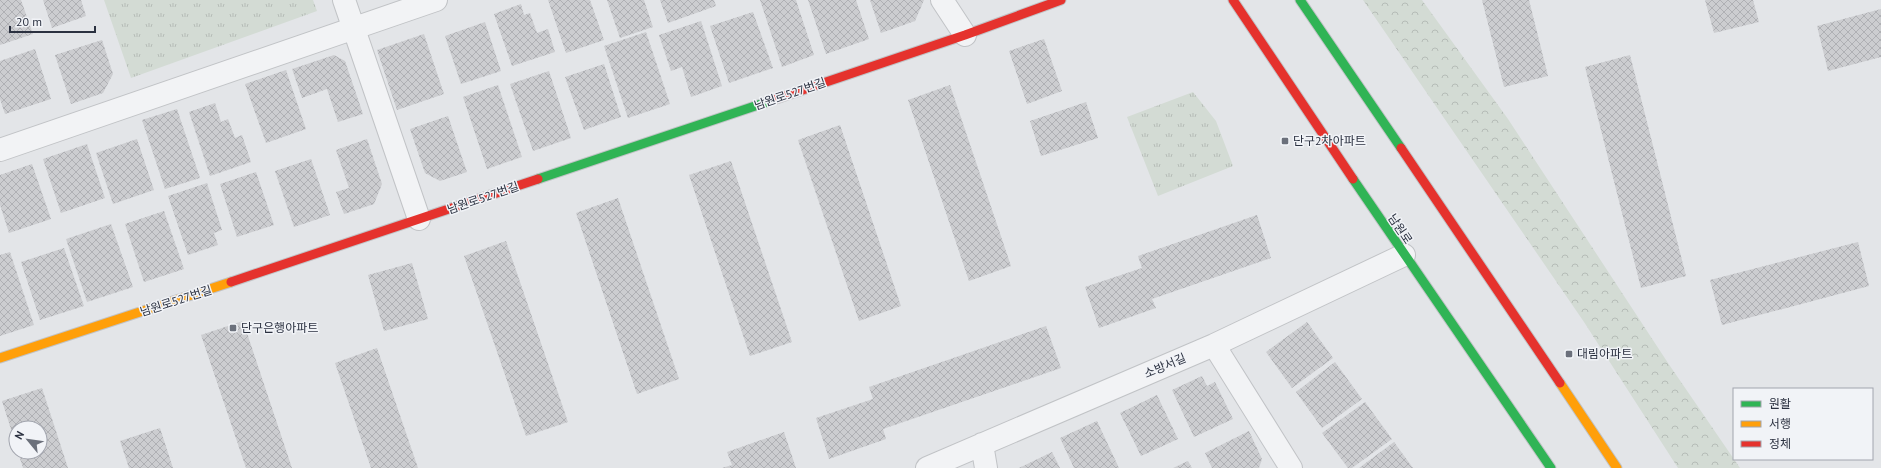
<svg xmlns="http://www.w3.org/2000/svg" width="1881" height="468" font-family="'PT Sans','Noto Sans KR',sans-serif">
  <defs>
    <pattern id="forest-crowns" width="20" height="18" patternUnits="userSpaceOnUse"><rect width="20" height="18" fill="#d3dbd4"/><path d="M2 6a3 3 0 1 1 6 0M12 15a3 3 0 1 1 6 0" fill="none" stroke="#b5bcb7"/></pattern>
    <pattern id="park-tufts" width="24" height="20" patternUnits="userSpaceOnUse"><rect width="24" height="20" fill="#d3dbd4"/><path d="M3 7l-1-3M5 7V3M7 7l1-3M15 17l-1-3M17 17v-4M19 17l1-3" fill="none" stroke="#b5bcb7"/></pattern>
    <pattern id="building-cross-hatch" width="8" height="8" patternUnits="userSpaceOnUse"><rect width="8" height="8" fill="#cccdd0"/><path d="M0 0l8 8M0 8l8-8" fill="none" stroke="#afb0b4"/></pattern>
  </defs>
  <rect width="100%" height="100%" fill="#e3e5e8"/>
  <path fill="url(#forest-crowns)" d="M1363,0h59l86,119 160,244 72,105h-62l-94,-146z"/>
  <path fill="url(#park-tufts)" d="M104,0h209l4,11 -186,67z
    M1193,92l23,29 17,45 -75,30 -31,-79z"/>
  <path fill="url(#building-cross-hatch)" d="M0,0h21l12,34 -33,11z
    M43,0h38l5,16 -34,12z
    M548,0h42l14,40 -38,13z
    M607,0h37l9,27 -33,11z
    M660,0h54l2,6 -48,17z
    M760,0h36l18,55 -32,12z
    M808,0h48l13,39 -43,15z
    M870,0h54l-9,21 -34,12z
    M1482,0h47l19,76 -44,11z
    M1705,0h48l6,22 -45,11z
    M521,4l3,11 6,-2 7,20 11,-4 7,23 -43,14 -18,-52z
    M1881,9v48l-53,14 -11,-45z
    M753,12l20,56 -44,15 -19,-57z
    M701,21l21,65 -31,11 -9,-30 -11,4 -12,-36z
    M485,22l16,49 -40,13 -16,-48z
    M646,32l24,72 -42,14 -24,-72z
    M424,34l20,60 -47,16 -20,-60z
    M1044,39l18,52 -35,13 -18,-53z
    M102,40l11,34 -10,19 -32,11 -16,-49z
    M35,49l16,50 -46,15 -5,-15v-38z
    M334,55l11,6 18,53 -25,8 -11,-33 -25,9 -10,-29z
    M1630,55l56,221 -45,12 -56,-221z
    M604,64l17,53 -37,13 -19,-53z
    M286,70l20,59 -40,14 -21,-59z
    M549,71l22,67 -38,13 -23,-67z
    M498,85l24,72 -35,12 -24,-72z
    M950,85l61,181 -42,15 -61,-181z
    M1086,102l12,36 -57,18 -11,-35z
    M215,103l6,19 7,-3 7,19 7,-3 9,27 -41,14 -21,-64z
    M177,109l23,69 -35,11 -23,-69z
    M448,116l19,56 -27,9 -15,-8 -15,-44z
    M840,125l61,181 -42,15 -61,-181z
    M137,139l17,51 -41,14 -17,-51z
    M367,139l15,45 -8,20 -30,10 -8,-22 13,-4 -13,-38z
    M87,144l18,54 -44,15 -18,-54z
    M311,159l19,56 -36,12 -19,-56z
    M731,161l61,181 -42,14 -61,-181z
    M32,164l19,55 -42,14 -9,-28v-30z
    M256,172l18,53 -37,12 -17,-53z
    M207,183l15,47 -8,3 4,12 -30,10 -20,-59z
    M618,198l61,181 -42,15 -61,-181z
    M164,211l20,58 -40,13 -19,-58z
    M1257,215l14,43 -119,41 4,9 -57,20 -14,-41 57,-19 -4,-12z
    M111,224l22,63 -46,15 -21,-63z
    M506,241l62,181 -42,14 -62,-180z
    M1858,242l11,44 -147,39 -12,-45z
    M64,248l20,58 -44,14 -19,-58z
    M10,252l24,73 -34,11v-81z
    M412,263l16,56 -44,12 -16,-56z
    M243,321l49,147h-46l-45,-133z
    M1307,322l26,36 -41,30 -26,-36z
    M1046,326l15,42 -178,61 3,10 -57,20 -13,-41 57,-19 -4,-12z
    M377,348l41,120h-47l-36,-105z
    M1335,362l27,37 -40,29 -26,-36z
    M1202,376l5,10 8,-4 18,37 -39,18 -22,-47z
    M42,388l26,80h-45l-5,-16h22v-24h-24v17l-14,-44z
    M1157,395l21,44 -37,17 -21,-43z
    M1365,402l27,37 -40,29h-4l-26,-35z
    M1097,421l22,47h-45l-14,-30z
    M160,428l13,40h-44l-9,-27z
    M1249,431l13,28 -3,9h-47l-7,-15z
    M784,432l12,36h-74l10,-3 -5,-13z
    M1394,442l19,26h-54z
    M1052,452l8,16h-41z
    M1188,461l4,7h-19z"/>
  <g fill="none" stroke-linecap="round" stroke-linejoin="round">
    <g stroke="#c1c3c6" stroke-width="24">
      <path id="street" d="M344,0l75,219
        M942,0l23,35
        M0,150l436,-150
        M1214,345l77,123
        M982,444l4,24
        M927,468l287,-123 190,-90"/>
    </g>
    <g stroke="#c1c3c6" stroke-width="11">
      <path id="fast" d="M1300,0l101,148
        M538,179l232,-78
        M1353,179l198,289"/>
    </g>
    <g stroke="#c1c3c6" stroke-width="11">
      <path id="slow" d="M0,358l231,-76
        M1560,383l57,85"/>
    </g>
    <g stroke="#c1c3c6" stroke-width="11">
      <path id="jam" d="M1233,0l120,179
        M770,101l195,-66 96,-35
        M1401,148l159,235
        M231,282l307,-103"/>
    </g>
    <use href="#street" stroke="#f2f3f5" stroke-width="22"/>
    <use href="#fast" stroke="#30b455" stroke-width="9"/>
    <use href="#slow" stroke="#ff9f0a" stroke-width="9"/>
    <use href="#jam" stroke="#e5322d" stroke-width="9"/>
  </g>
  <g fill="#6b707b" stroke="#f1f3f7" stroke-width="1.5">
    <rect x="1281" y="137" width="8" height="8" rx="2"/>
    <rect x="229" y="324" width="8" height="8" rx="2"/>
    <rect x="1565" y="350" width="8" height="8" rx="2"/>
  </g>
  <g text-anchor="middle" stroke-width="3" stroke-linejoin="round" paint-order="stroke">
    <g font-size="12" fill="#2b3140" stroke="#f1f3f7">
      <text transform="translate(790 94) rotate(-19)" y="4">남원로527번길</text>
      <text transform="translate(483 198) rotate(-19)" y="4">남원로527번길</text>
      <text transform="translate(1400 229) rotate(56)" y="4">남원로</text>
      <text transform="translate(176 301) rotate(-18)" y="4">남원로527번길</text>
      <text transform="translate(1165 366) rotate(-23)" y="4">소방서길</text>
    </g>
    <g font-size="12" fill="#2b3140" stroke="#f1f3f7" text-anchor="start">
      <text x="1293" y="145">단구2차아파트</text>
      <text x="241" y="332">단구은행아파트</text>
      <text x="1577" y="358">대림아파트</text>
    </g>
  </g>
  <rect x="1733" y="388" width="140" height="72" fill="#f1f3f7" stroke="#a2a5ae"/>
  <rect x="1741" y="401" width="20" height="6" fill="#30b455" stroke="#a2a5ae"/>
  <text x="1769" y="408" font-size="12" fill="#2b3140">원활</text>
  <rect x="1741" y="421" width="20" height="6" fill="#ff9f0a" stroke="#a2a5ae"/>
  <text x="1769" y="428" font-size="12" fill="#2b3140">서행</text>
  <rect x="1741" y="441" width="20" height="6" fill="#e5322d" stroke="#a2a5ae"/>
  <text x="1769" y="448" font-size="12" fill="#2b3140">정체</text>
  <g transform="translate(28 440) rotate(299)"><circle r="19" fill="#f1f3f7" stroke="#a2a5ae"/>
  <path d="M0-3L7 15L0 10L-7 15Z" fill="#6b707b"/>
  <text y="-6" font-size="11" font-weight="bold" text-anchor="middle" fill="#2b3140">N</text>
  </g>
  <path d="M10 26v6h85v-6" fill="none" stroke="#2b3140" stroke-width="2"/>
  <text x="16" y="26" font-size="12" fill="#2b3140" stroke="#f1f3f7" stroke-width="3" paint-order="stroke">20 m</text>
</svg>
